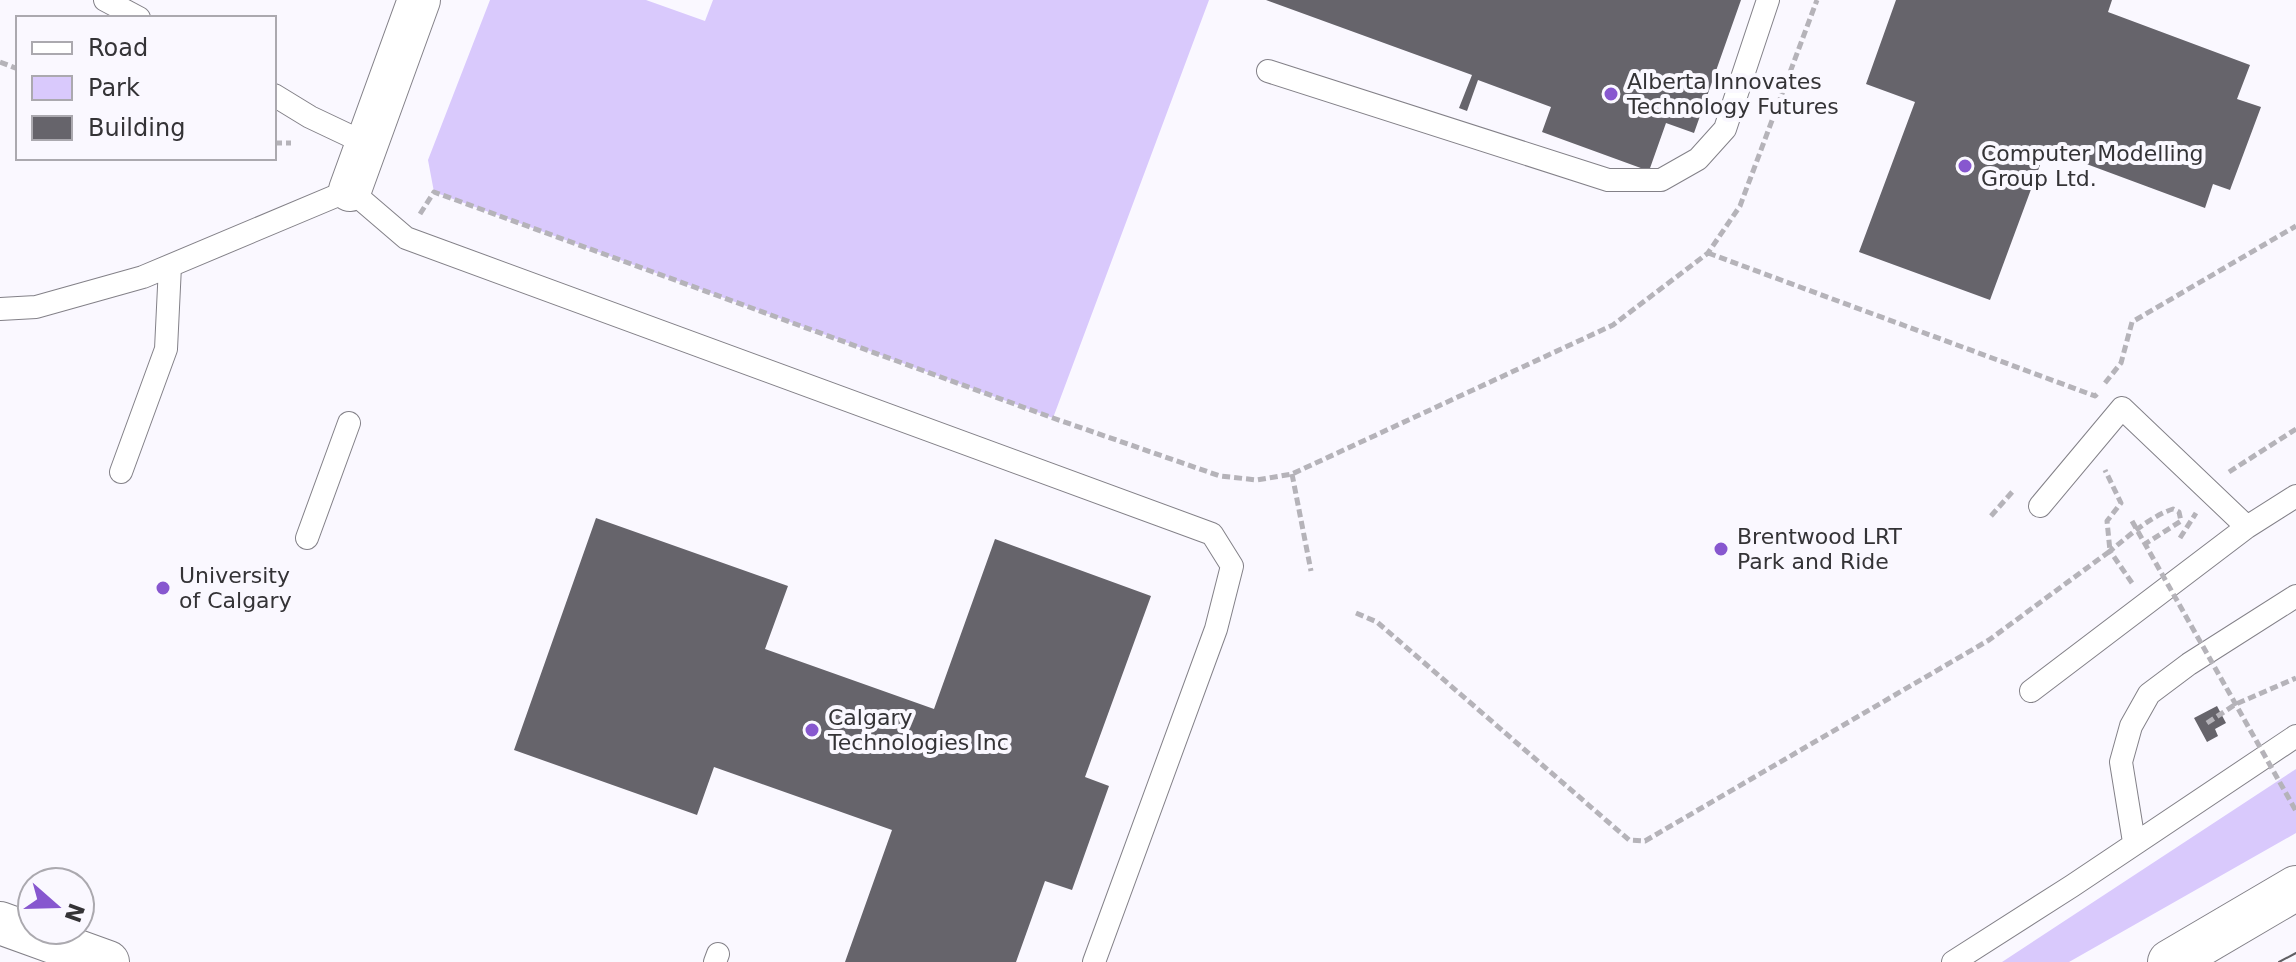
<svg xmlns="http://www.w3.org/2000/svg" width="2296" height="962" font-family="'DejaVu Sans',sans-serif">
  <rect width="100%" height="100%" fill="#faf8ff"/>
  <path fill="#d9c9fc" d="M490,0h156l59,21 8,-21h496l-156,418 -619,-226 -6,-32z
    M2296,769v64l-227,129h-67z"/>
  <path fill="#66646b" d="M1266,0h475l-47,133 -28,-10 -17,48 -107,-39 9,-25 -73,-27 -11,31 -8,-3 13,-33z
    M1896,0h216l-4,12 142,53 -13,34 24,8 -31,83 -17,-6 -8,24 -159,-59 -56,151 -131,-48 56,-150 -49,-18z
    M596,518l192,68 -23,63 169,60 61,-170 156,57 -66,181 24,9 -37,104 -27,-9 -29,81h-171l47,-132 -178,-63 -17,48 -183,-65z
    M2217,706l9,17 -11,6 3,7 -11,6 -13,-24z"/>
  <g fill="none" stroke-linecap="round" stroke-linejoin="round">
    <g stroke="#838188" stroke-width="24">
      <path id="lane" d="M105,0l34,18
        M1268,71l340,109h53l37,-21 27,-30 43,-129
        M274,95l36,22 57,27
        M0,309l36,-2 107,-30 207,-87 56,48 806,296 20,32 -16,63 -122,333
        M121,472l45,-123 4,-83
        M2040,506l82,-98 125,119
        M307,538l42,-115
        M2031,691l216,-164 49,-31
        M2134,842l-13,-80 10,-36 18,-32 40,-30 107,-68
        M715,962l3,-8
        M1953,962l119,-76 224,-150"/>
    </g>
    <g stroke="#838188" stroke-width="44">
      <path id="street" d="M350,190l69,-190
        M0,923l108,39"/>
    </g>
    <g stroke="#838188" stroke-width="46">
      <path id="highway" d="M2170,962l126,-74"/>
    </g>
    <path stroke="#b5b3b9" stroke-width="5" stroke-dasharray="8 4" stroke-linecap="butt" d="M0,62l18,7
      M274,143h17
      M420,214l14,-22 619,226 167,58 37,4 35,-6 321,-149 95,-72 32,-47 77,-206
      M1708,253l387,143 2,-2
      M2105,383l16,-20 11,-41 164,-96
      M2229,472l67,-43
      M1292,474l19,97
      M1991,516l22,-25
      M2180,538l16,-25
      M2132,583l-22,-32c19,-15 39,-34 63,-42l6,3 2,9 -36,23
      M1356,613l21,9 252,218 16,1 344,-201 121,-89 -3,-30 14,-18 -16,-33
      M2207,723l29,-19 60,-26"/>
    <use href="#lane" stroke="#fff" stroke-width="22"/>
    <use href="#street" stroke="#fff" stroke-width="42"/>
    <use href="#highway" stroke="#fff" stroke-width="44"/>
    <path stroke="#605f63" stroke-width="2" d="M2279,962l17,-9"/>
    <path stroke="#b5b3b9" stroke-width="5" stroke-dasharray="8 4" stroke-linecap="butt" d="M2132,521l164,290"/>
  </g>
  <g fill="#8757cf" stroke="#faf8ff" stroke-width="3">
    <circle cx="1611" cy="94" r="8"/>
    <circle cx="1965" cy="166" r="8"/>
    <circle cx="1721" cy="549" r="8"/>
    <circle cx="163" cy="588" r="8"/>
    <circle cx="812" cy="730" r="8"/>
  </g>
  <g text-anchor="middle" stroke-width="8" stroke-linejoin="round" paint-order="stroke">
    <g font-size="22" fill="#343336" stroke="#faf8ff" text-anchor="start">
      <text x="1627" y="89">Alberta Innovates<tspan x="1627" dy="25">Technology Futures</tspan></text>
      <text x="1981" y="161">Computer Modelling<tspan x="1981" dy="25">Group Ltd.</tspan></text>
      <text x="1737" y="544">Brentwood LRT<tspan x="1737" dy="25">Park and Ride</tspan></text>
      <text x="179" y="583">University<tspan x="179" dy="25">of Calgary</tspan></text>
      <text x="828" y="725">Calgary<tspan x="828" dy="25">Technologies Inc</tspan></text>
    </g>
  </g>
  <rect x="16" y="16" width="260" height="144" fill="#faf8ff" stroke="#aba9af" stroke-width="2"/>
  <rect x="32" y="42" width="40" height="12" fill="#ffffff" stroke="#aba9af" stroke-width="2"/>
  <text x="88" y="56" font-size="24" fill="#343336">Road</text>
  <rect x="32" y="76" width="40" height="24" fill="#d9c9fc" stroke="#aba9af" stroke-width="2"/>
  <text x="88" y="96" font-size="24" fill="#343336">Park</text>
  <rect x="32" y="116" width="40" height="24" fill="#66646b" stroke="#aba9af" stroke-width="2"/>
  <text x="88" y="136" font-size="24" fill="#343336">Building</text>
  <g transform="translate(56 906) rotate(110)"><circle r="38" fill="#faf8ff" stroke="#aba9af" stroke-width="2"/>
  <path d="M0-6L14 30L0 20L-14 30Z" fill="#8757cf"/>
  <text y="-12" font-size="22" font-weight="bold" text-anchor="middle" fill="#343336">N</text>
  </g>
</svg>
